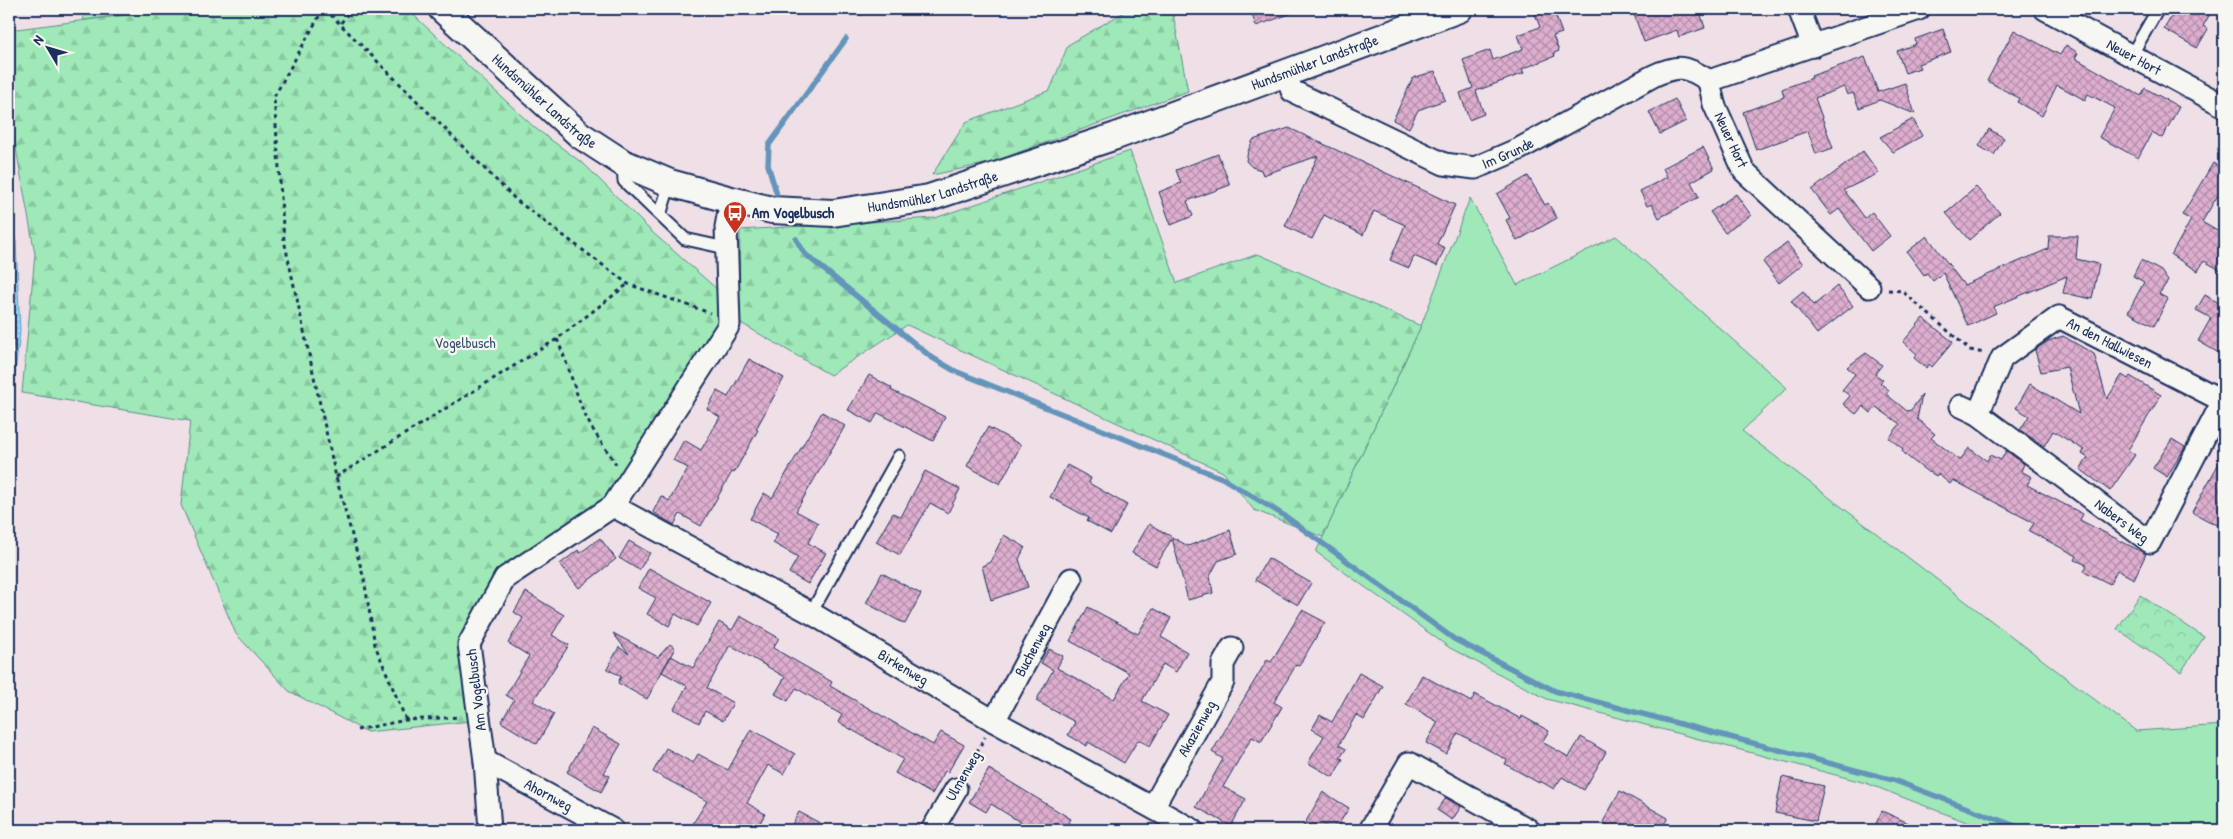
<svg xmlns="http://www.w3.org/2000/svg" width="2233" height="839" font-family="'Patrick Hand',sans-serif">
  <defs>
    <pattern id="forest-firs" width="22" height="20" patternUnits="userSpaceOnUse" patternTransform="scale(1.25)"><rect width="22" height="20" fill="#9fe9b8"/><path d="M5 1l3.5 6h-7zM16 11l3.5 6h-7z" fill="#88c8a1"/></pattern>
    <pattern id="park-crowns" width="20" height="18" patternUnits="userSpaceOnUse" patternTransform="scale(1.25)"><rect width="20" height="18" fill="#9fe9b8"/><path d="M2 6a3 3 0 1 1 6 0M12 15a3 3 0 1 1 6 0" fill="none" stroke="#88c8a1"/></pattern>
    <pattern id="water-rules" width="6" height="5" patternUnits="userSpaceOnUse" patternTransform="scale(1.25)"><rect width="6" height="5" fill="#96d8f8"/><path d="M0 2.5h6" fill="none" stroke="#81bad7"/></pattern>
    <pattern id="building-cross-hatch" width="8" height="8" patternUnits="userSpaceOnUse" patternTransform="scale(1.25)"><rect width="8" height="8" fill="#deaece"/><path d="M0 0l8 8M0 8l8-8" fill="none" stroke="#b38eaa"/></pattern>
  </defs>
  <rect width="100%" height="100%" fill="#efe0e7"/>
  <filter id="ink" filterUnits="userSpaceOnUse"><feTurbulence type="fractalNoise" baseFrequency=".02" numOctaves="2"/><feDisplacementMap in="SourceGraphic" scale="10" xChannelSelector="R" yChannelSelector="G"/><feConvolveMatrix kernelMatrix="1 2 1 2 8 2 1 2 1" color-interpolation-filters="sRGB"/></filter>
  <g filter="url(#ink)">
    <path fill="#9fe9b8" stroke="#5d8c8b" d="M82,9h90l-88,11z
      M1470,198l47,87 99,-49 171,152 -45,43 394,300 88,-6v105h-237l-121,-47 -319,-84 -97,-51 -134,-96 105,-226z"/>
    <path fill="url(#forest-firs)" stroke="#5d8c8b" d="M172,9h235l128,119 50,37 67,67 66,58 3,33 -103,173 -116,79 -38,64 7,82 -104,11 -78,-41 -53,-57 -55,-129 9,-84 -168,-28 13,-139 -26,-145v-79z
      M1136,9h36l16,82 -199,72 -57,12 34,-53 84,-32 18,-45 56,-33z
      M1130,151l47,132 81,-29 163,72 -98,211 -69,-27 -31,-38 -316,-147 -77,50 -91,-53 1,-92 195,-12z"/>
    <path fill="url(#park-crowns)" stroke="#5d8c8b" d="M2140,595l64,42 -23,35 -64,-43z"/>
    <path fill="url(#water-rules)" stroke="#6594ba" d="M9,209l7,33 4,90 -11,88z"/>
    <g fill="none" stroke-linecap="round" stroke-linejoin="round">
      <path stroke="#4c739c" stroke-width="1" d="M9,231l2,12 4,88 -6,52"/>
      <path stroke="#6594ba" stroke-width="5.5" d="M861,13l1,-4
        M777,195l-9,-30 1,-20 77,-106
        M796,239l9,15 126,103 24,14 267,107 63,38 169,123 101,52 338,89 133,50"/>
    </g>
    <path fill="url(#building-cross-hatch)" stroke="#1b2f5e" d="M1250,9h47l1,2 -42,15z
      M1549,9h4l9,24 -9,3 6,15 -5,2 1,3 -33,13 2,4 -48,18 8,23 -15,6 -9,-27 13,-5 -10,-28 27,-10 3,10 30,-11 -5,-14 22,-8 -5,-13z
      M1632,9h25l1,4 14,-4h27l6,19 -26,9 -2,-7 -33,12z
      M2176,9h37l-10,17 5,3 -11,19 -33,-19z
      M1943,29l8,23 -33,12 2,4 -15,5 -8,-22 19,-7 -1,-5z
      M2014,30l46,25 6,-10 12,8 -3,5 66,38 4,-8 34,19 -17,31 -10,-6 -14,26 -39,-21 16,-29 -27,-14 -3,6 -28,-15 -15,31 -25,-14 2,-4 -32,-17z
      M1865,57l13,35 27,-9 10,31 -35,-14 -21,8 -6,-15 -6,2 -3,-8 -29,11 18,50 -17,6 -8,-23 -52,19 -13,-38 41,-15 -2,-8 30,-11 -1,-2z
      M1435,71l10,29 -27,10 -9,18 -16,-8 20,-42z
      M1675,99l11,22 -26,13 -11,-22z
      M1913,119l9,17 -29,16 -13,-15z
      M1289,128l166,77 -18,39 8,4 -8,18 -23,-10 -5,12 -19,-8 15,-35 -31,-14 -11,24 -39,-20 -12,24 -27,-13 33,-70 -55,19 -2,-5 -9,-3 -6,-6 2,-10 5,-11z
      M1989,129l15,9 -10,17 -15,-9z
      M1703,147l11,22 -23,13 8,15 -40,21 -7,-14 -5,2 -7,-15 27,-14 -4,-9z
      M1863,151l16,22 -35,17 21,28 7,-6 18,24 -19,15 -32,-42 -8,6 -19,-25z
      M1218,154l12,31 -43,16 6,15 -22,9 -12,-33 22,-9 -5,-13z
      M2213,163l11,7v15l-22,37 22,13v37l-20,-11 -6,10 -27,-16 20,-35 -9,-5z
      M1528,176l17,29 3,-2 9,15 -40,23 -11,-21 4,-2 -13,-24z
      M1976,187l24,26 -31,27 -23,-27z
      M1736,194l15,21 -26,18 -15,-21z
      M1927,236l37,49 84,-36 1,-13h29l-2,23 23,5 -7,35 -29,-6 4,-17 -74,31 3,6 -28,13 -25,-53 -10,8 -6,-8 -3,2 -17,-23z
      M1787,243l16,21 -24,19 -16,-21z
      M2141,260l20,11 7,10 -9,13 9,5 -14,27 -26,-14 16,-30 -11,-6z
      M1837,286l16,20 -36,28 -26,-33 12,-10 11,14z
      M2224,294v62l-26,-15 13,-23 -15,-8 9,-15 14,8z
      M1923,318l30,24 -21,25 -3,-3 -3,4 -12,-10 3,-4 -14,-12z
      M2063,336l31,18 13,45 15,-24 6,4 2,-3 31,19 -33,55 7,5 -25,36 -30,-22 8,-11 -6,-4 2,-4 -31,-19 -9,15 -24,-16 9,-14 -13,-8 14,-24 49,30 -12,-47 -26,5 -6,-22 13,-9z
      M1866,353l16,12 -7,9 8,6 -3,3 9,7 -3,4 21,17 4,-1 11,-15 -5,24 18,15 -4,4 29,22 9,-12 18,13 3,-6 11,5 5,-9 2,1 16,12 -3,7 11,6 -5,8 56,29 -3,6 66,34 -12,25 -17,-9 -7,14 -26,-13 3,-6 -12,-5 2,-4 -48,-25 5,-8 -81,-43 -3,4 -12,-10 -2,2 -6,-4 -1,1 -21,-16 -6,-6 1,-2 -14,-11 11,-14 -24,-17 -5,6 -8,-7 -7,8 -13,-10 7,-8 -8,-6 13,-16 -8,-7z
      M749,359l35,19 -28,51 2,1 -24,43 -2,-1 -31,54 -21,-12 -6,11 -21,-13 8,-16 8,5 19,-33 -15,-8 11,-20 17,10 19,-33 -13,-8 10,-18 11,6z
      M869,375l23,13 -1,2 54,27 -12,24 -55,-28 -6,10 -24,-13z
      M822,412l23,14 -49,85 22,12 -10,20 18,10 -18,31 -19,-11 9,-16 -25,-14 5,-9 -28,-15 14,-26 8,5z
      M988,427l33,18 -21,39 -33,-18z
      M2172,439l13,8 -18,30 -14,-9z
      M2224,454v61l-6,11 -26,-14z
      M1067,465l24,13 -2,5 38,22 -16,29 -24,-13 2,-3 -39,-21z
      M925,471l35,18 -12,24 -18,-10 -30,52 -24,-13 17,-29 8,4z
      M1149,524l39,22 42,-16 7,24 -19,7 -8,15 3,17 -25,7 -16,-62 -16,28 -24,-13z
      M1004,535l21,12 -6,12 9,28 -37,13 -9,-34 8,-4z
      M600,538l16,21 -37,29 -19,-24 18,-14 2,3z
      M629,541l21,12 -11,17 -20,-12z
      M1268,558l43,25 -13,22 -43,-25z
      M649,568l62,35 -14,23 -22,-12 -6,12 -22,-12 9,-16 -18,-10z
      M882,573l39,21 -16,30 -39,-21z
      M526,592l38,23 -12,20 17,10 -36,56 21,13 -17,30 -36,-22 13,-22 -8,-5 23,-39 -21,-13 15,-25 -9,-6z
      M1088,607l50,27 15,-26 18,10 -10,19 26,15 -11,20 -13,-8 -21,37 26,14 -18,31 -12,-6 -14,23 -36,-21 -1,4 -19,-11 7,-13 -39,-21 17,-31 -12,-7 8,-14 14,7 -6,12 57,31 15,-26 -59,-32z
      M1302,610l23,12 -26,44 -3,-1 -22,37 8,5 -21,35 -9,-5 -29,50 23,12 -15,27 -35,-19 27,-48 -11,-7 55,-92 4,2z
      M740,616l39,22 -6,10 59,34 -2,4 103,59 8,-13 23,13 -16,27 -3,-1 -13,23 -37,-21 8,-14 -65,-37 4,-7 -46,-27 -8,13 -13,-7 10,-17 -55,-32 -23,43 26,15 -10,18 -18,-10 -6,12 -25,-14 13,-23 -25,-14 9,-16 22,12 26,-46 13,8z
      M613,633l45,24 12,-13 5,4 -28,51 -29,-16 3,-7 -14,-7 12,-22 10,7z
      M1359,673l24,13 -19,34 -8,-5 -17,30 7,4 -6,9 3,1 -10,18 -25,-14 16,-27 -12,-7 8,-14 12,7z
      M1422,675l49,27 4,-8 46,25 1,-3 27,15 -7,11 27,15 12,-20 25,15 -22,38 -22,-13 -8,12 -14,-8 -1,2 -34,-19 2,-4 -49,-27 -12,21 -20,-11 12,-21 -32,-18z
      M592,728l29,16 -17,29 6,3 -9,16 -34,-20z
      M751,729l44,25 -11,20 -16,-9 -21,38 18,11 -9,16h-67l18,-29 -54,-29 13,-24 27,15 5,-9 30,16z
      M989,769l82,50 -7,11h-31l-42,-26 -5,8 -17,-10z
      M1782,777l42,9 -8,35 -41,-8z
      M1620,791l48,27 -8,12h-42l-15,-8z
      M1323,792l26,16 -14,22h-34z
      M1446,798l15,9 -9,13 -15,-10z
      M1882,811l42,19h-51z
      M799,812l34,18h-44z"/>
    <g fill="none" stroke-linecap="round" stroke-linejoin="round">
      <g stroke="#1b2f5e" stroke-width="15">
        <path id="service" d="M2132,54l26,-45
          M623,163l1,18 61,58 41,9
          M660,215l10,-32
          M811,613l88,-157"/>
      </g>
      <g stroke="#1b2f5e" stroke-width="25">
        <g id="minor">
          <path d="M1799,9l14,37"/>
          <path id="s1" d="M2045,9l179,97"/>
          <path id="s2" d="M1285,73l7,18 152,73 31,4 44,-19 134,-73c24,-11 33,-11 56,5"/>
          <path d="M1869,287l-125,-116 -30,-67 -5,-23 210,-72"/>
          <path id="s3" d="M1961,406l17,8 172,128 74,-143"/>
          <path id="s4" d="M1978,414l24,-56 57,-41 164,84"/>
          <path id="s5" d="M613,506l198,107 183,108 199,109"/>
          <path id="s6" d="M994,721l77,-142"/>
          <path id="s7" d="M485,761l128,69"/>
          <path id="s8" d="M1153,807l70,-125v-18l9,-16"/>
          <path d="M490,830l-5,-69 -16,-117 36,-66 108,-72 116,-181 -3,-98 5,-27"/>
          <path d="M932,830l24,-41"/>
          <path d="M1370,830l39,-67 120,67"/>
        </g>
      </g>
      <g stroke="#1b2f5e" stroke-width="30">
        <g id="tertiary">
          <path id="s9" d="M442,9l138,126 43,28 47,20 61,17 41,10 61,3 96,-15 187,-62 343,-127"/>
        </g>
      </g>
      <path stroke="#1b2f5e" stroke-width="3" stroke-dasharray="4 4" stroke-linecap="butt" d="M323,9l-49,88 10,143 52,237 28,102 11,66 31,75
        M325,9l191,191 112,84 82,29
        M341,23l10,-14
        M1888,290l14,1 68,59 14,3
        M557,339c10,23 16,45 25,69 8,20 22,38 34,56
        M336,477l221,-138 71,-55
        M357,730l49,-10 54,-3
        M965,773l20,-36"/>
      <use href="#service" stroke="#f6f6f2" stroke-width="11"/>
      <use href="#minor" stroke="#f6f6f2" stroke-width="21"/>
      <use href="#tertiary" stroke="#f6f6f2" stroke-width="26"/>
    </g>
  </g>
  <defs>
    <g id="bus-pin" transform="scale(1.25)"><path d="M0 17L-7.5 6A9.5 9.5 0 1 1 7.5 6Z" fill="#c8321e" stroke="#f6f6f2"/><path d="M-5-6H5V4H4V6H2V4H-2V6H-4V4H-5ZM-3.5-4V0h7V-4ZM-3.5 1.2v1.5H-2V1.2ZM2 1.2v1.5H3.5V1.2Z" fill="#fff"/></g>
  </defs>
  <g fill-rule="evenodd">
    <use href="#bus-pin" x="735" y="213"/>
  </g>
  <g text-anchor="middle" stroke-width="4.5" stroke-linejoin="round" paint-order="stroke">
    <g font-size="15" fill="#1b2f5e" stroke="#f6f6f2">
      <text dy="5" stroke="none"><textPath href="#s1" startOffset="101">Neuer Hort</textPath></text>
      <text dy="5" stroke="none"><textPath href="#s9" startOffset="962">Hundsmühler Landstraße</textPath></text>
      <text dy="5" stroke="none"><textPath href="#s9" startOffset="138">Hundsmühler Landstraße</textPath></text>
      <text transform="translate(1731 140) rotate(65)" y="5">Neuer Hort</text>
      <text dy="5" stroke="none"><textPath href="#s2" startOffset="255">Im Grunde</textPath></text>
      <text dy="5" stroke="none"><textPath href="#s9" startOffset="558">Hundsmühler Landstraße</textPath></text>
      <text dy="5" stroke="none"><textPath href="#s4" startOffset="188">An den Hallwiesen</textPath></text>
      <text dy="5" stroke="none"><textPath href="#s3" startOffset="198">Nabers Weg</textPath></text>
      <text dy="5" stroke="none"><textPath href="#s6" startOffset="81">Buchenweg</textPath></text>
      <text dy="5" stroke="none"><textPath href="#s5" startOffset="332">Birkenweg</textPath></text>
      <text transform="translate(476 690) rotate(-97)" y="5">Am Vogelbusch</text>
      <text dy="5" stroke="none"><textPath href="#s8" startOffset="90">Akazienweg</textPath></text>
      <text transform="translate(963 776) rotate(-60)" y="5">Ulmenweg</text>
      <text dy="5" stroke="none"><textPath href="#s7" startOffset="72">Ahornweg</textPath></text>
    </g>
    <g font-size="15" font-weight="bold" fill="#1b2f5e" stroke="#f6f6f2" text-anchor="start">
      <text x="752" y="218">Am Vogelbusch</text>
    </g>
    <g font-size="15" fill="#355470" stroke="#f6f6f2">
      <text x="465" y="348">Vogelbusch</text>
    </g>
  </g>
  <rect width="2233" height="839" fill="none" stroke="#f6f6f2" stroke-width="30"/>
  <rect x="15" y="15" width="2203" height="809" fill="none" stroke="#1b2f5e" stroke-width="2" filter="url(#ink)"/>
  <g transform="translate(48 48) rotate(308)" stroke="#f6f6f2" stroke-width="4" paint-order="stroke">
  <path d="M0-4L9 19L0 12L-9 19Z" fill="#1b2f5e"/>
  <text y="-8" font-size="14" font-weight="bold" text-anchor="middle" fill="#1b2f5e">N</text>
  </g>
</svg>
